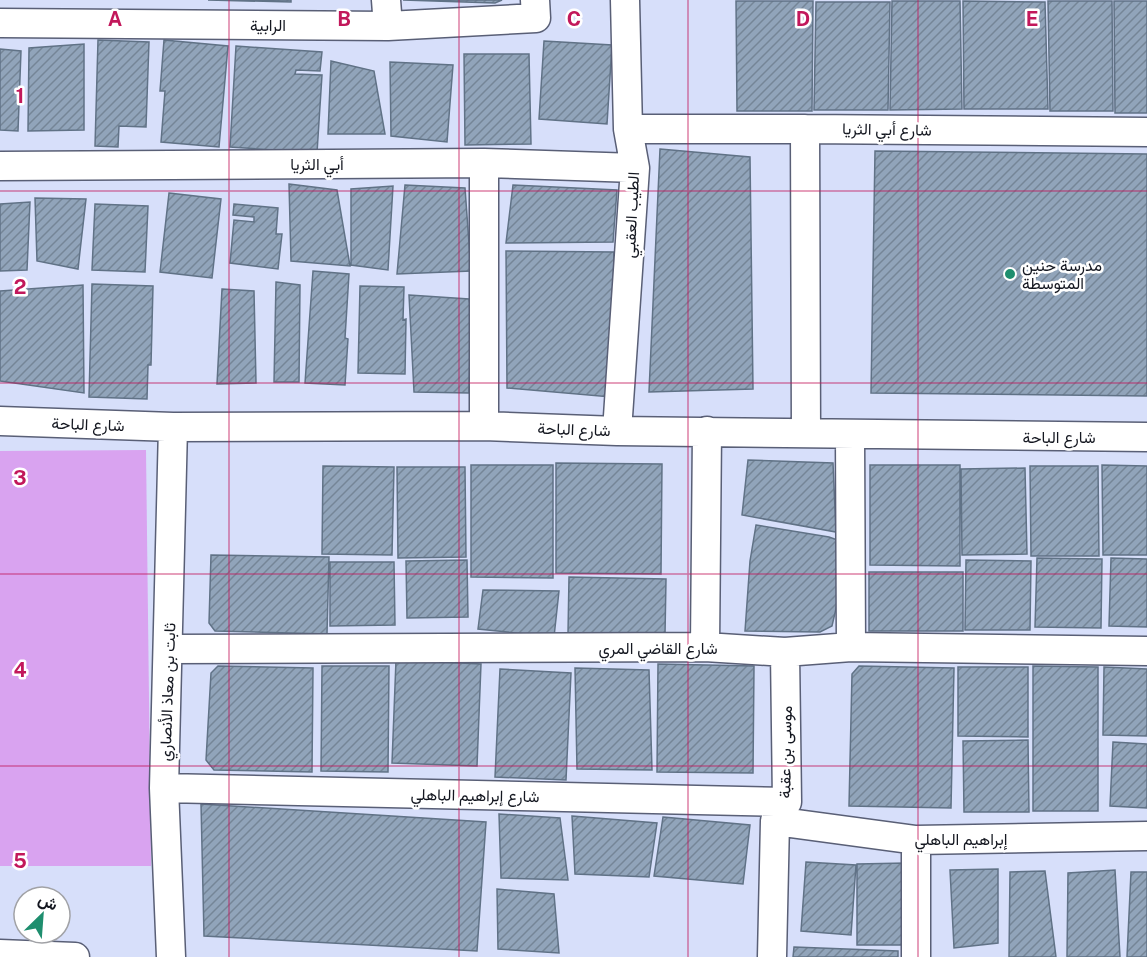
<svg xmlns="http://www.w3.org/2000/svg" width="1147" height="957" font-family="'Public Sans',Vazirmatn,sans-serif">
  <defs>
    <pattern id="building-hatch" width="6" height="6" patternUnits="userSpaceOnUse" patternTransform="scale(1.5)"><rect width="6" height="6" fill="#91a4ba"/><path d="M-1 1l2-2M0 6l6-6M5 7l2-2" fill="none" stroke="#758597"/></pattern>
  </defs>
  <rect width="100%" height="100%" fill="#d7dffa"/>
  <path fill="#d9a3f0" d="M146,450l5,416h-151v-415z"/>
  <path fill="url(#building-hatch)" stroke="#607286" stroke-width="1.5" d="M291,0v2l-83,-2z
    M403,0h99l-7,3z
    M736,1h77l-1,110h-75z
    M892,1h68l2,108 -72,1z
    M963,1l82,1 3,107h-84z
    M1048,1h64l1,110h-63z
    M1114,1h33v112h-32z
    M816,2h74l-2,108h-74z
    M98,40l51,2 -3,85 -27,-1 -1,21 -23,-1z
    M164,40l64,6 -9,101 -58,-5 4,-51h-5z
    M544,41l68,4 -5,79 -68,-5z
    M84,44v86l-56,1 1,-83z
    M236,46l86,6 -2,19 -24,-1 -1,4 27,1 -5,78 -87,-6z
    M0,49l21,2 -3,80 -18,-1z
    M464,54h65l2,90 -66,1z
    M331,61l43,10 11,63h-57z
    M390,62l63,3 -6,77 -56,-6z
    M660,149l90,8 3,232 -104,3z
    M875,151l272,3v242l-276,-3z
    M289,184l48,6 13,76 -59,-5z
    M405,185l60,3 6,83 -74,3z
    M513,185l104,5 -4,52 -107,1z
    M393,186l-5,84 -37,-5v-76z
    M169,193l52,6 -9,79 -52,-6z
    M35,198l51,1 -8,70 -41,-8z
    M30,202l-3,68 -27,1v-67z
    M95,204l53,2 -3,66 -53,-2z
    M234,204l44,4 -2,26h6l-4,35 -48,-6 4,-43 20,2v-5l-21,-2z
    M506,251l108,1 -3,145 -104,-9z
    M313,271l36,3 -4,64 3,1 -3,46 -40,-2z
    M276,282l24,3 -1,97h-25z
    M92,284l61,2 -2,79h-3l-1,34 -58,-2z
    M83,285l1,108 -84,-12v-90z
    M360,286l44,1 -1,33 3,-1 -1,55 -47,-1z
    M222,289l32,2 2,92 -39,1z
    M409,295l60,4 2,12 -2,82 -55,-1z
    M748,460l85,3 3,69 -94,-17z
    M556,463l106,1 -1,110 -105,-1z
    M471,465h82v113l-82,-1z
    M870,465h90v101l-90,-1z
    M1102,465l45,1v89h-44z
    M323,466l71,1 -2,88 -70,-1z
    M1030,466h68l1,90h-68z
    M397,467h68l1,90 -68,1z
    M1025,468l2,86 -65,1 -1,-86z
    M756,525l73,12 14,5 -2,45 -9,39 -12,6 -75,-1 5,-70z
    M211,555l118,2 -2,77 -112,-3 -6,-8z
    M1037,558l65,1 -1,69 -66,-1z
    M1111,558l36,1v68l-38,-1z
    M467,560l1,57 -61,1 -1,-57z
    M966,560l65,1 -1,69h-65z
    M330,562h64l1,63 -65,1z
    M869,572h94v59h-94z
    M569,577l97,2 -1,56 -97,-2z
    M483,590l76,1 -5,46 -76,-8z
    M396,660l85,4 -4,102 -85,-3z
    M658,664l96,2 -1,107 -96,-1z
    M218,666l95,2 -1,104 -98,-2 -8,-10 5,-87z
    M322,666h67l-1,106 -67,-1z
    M859,666l95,2 -3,140 -102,-2 3,-132z
    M1033,666l65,1v144h-65z
    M958,667h70v70l-70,-1z
    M1104,667l43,2v67l-44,-1z
    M575,668l74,2 3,100 -75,-1z
    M500,669l71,4 -5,107 -71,-3z
    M1028,740l1,72h-65l-1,-71z
    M1113,742l34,2v64l-37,-2z
    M201,804l285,18 -9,129 -273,-15z
    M499,814l61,4 8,62 -67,-2z
    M572,816l85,7 -8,54 -74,-3z
    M663,817l87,8 -7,59 -89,-8z
    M806,862l50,3 -5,70 -50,-4z
    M906,863v82h-49v-81z
    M998,869v74l-44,5 -4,-78z
    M1115,870l5,87h-53l1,-84z
    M1045,871l11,86h-47l1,-85z
    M1131,872h16v85h-20z
    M497,889l57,5 5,59 -61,-4z
    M794,947l104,4v6h-105z"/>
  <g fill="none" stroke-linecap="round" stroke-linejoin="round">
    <g stroke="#595f76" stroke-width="31">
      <path id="minor" d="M386,0l2,26
        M0,23l388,3 148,-8 -1,-18
        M628,129h177l342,3
        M805,129l1,303
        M0,166l484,-3 151,5
        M0,421l173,6 311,-1 133,5 530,6
        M484,426v-263
        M617,431l18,-263 -7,-39 -3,-129
        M850,435l1,212
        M705,647l2,-216
        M169,649l536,-2 80,5 66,-5 296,4
        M164,788l623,14
        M775,821l141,19 231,-4
        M0,954l75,3
        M171,957l-7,-169 9,-361
        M772,957l3,-136 12,-19 -2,-150
        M916,957v-117"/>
    </g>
    <use href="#minor" stroke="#fff" stroke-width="28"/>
  </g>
  <path fill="none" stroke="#c2185b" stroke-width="1.5" stroke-opacity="0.55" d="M229,0v957M459,0v957M688,0v957M918,0v957M0,191h1147M0,383h1147M0,574h1147M0,766h1147"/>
  <circle fill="#1e8e6e" stroke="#fff" stroke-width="2" cx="1010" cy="274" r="6"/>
  <g text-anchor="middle" stroke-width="5" stroke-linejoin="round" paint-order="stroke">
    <g font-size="16" fill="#141720" stroke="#fff">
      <text x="268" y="31">الرابية</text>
      <text transform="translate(887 129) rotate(1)" y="6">شارع أبي الثريا</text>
      <text x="317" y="170">أبي الثريا</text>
      <text transform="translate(631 215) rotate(-87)" y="6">الطيب العقبي</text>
      <text transform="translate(88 424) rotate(2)" y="6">شارع الباحة</text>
      <text transform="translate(574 429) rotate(2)" y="6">شارع الباحة</text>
      <text x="1059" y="443">شارع الباحة</text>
      <text x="658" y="654">شارع القاضي المري</text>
      <text transform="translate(167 692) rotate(-88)" y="6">ثابت بن معاذ الأنصاري</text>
      <text transform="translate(785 752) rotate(-89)" y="6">موسى بن عقبة</text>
      <text transform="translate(475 795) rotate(1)" y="6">شارع إبراهيم الباهلي</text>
      <text x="961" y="845">إبراهيم الباهلي</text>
    </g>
    <g font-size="16" fill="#141720" stroke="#fff" text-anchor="start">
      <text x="1022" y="271">مدرسة حنين<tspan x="1022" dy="18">المتوسطة</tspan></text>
    </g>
  </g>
  <g font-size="20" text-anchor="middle" font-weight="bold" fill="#c2185b" stroke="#fff" stroke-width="5" stroke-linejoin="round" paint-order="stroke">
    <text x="115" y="26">A</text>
    <text x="344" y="26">B</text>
    <text x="574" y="26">C</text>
    <text x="803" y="26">D</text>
    <text x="1032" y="26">E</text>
    <text x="20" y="103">1</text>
    <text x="20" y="294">2</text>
    <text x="20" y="485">3</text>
    <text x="20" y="677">4</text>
    <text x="20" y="868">5</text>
  </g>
  <g transform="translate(42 915) rotate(25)"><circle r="28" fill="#ffffff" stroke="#a1a2a6" stroke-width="1.5"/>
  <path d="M0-4.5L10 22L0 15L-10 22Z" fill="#1e8e6e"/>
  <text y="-9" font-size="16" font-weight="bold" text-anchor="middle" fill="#141720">ش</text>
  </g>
</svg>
